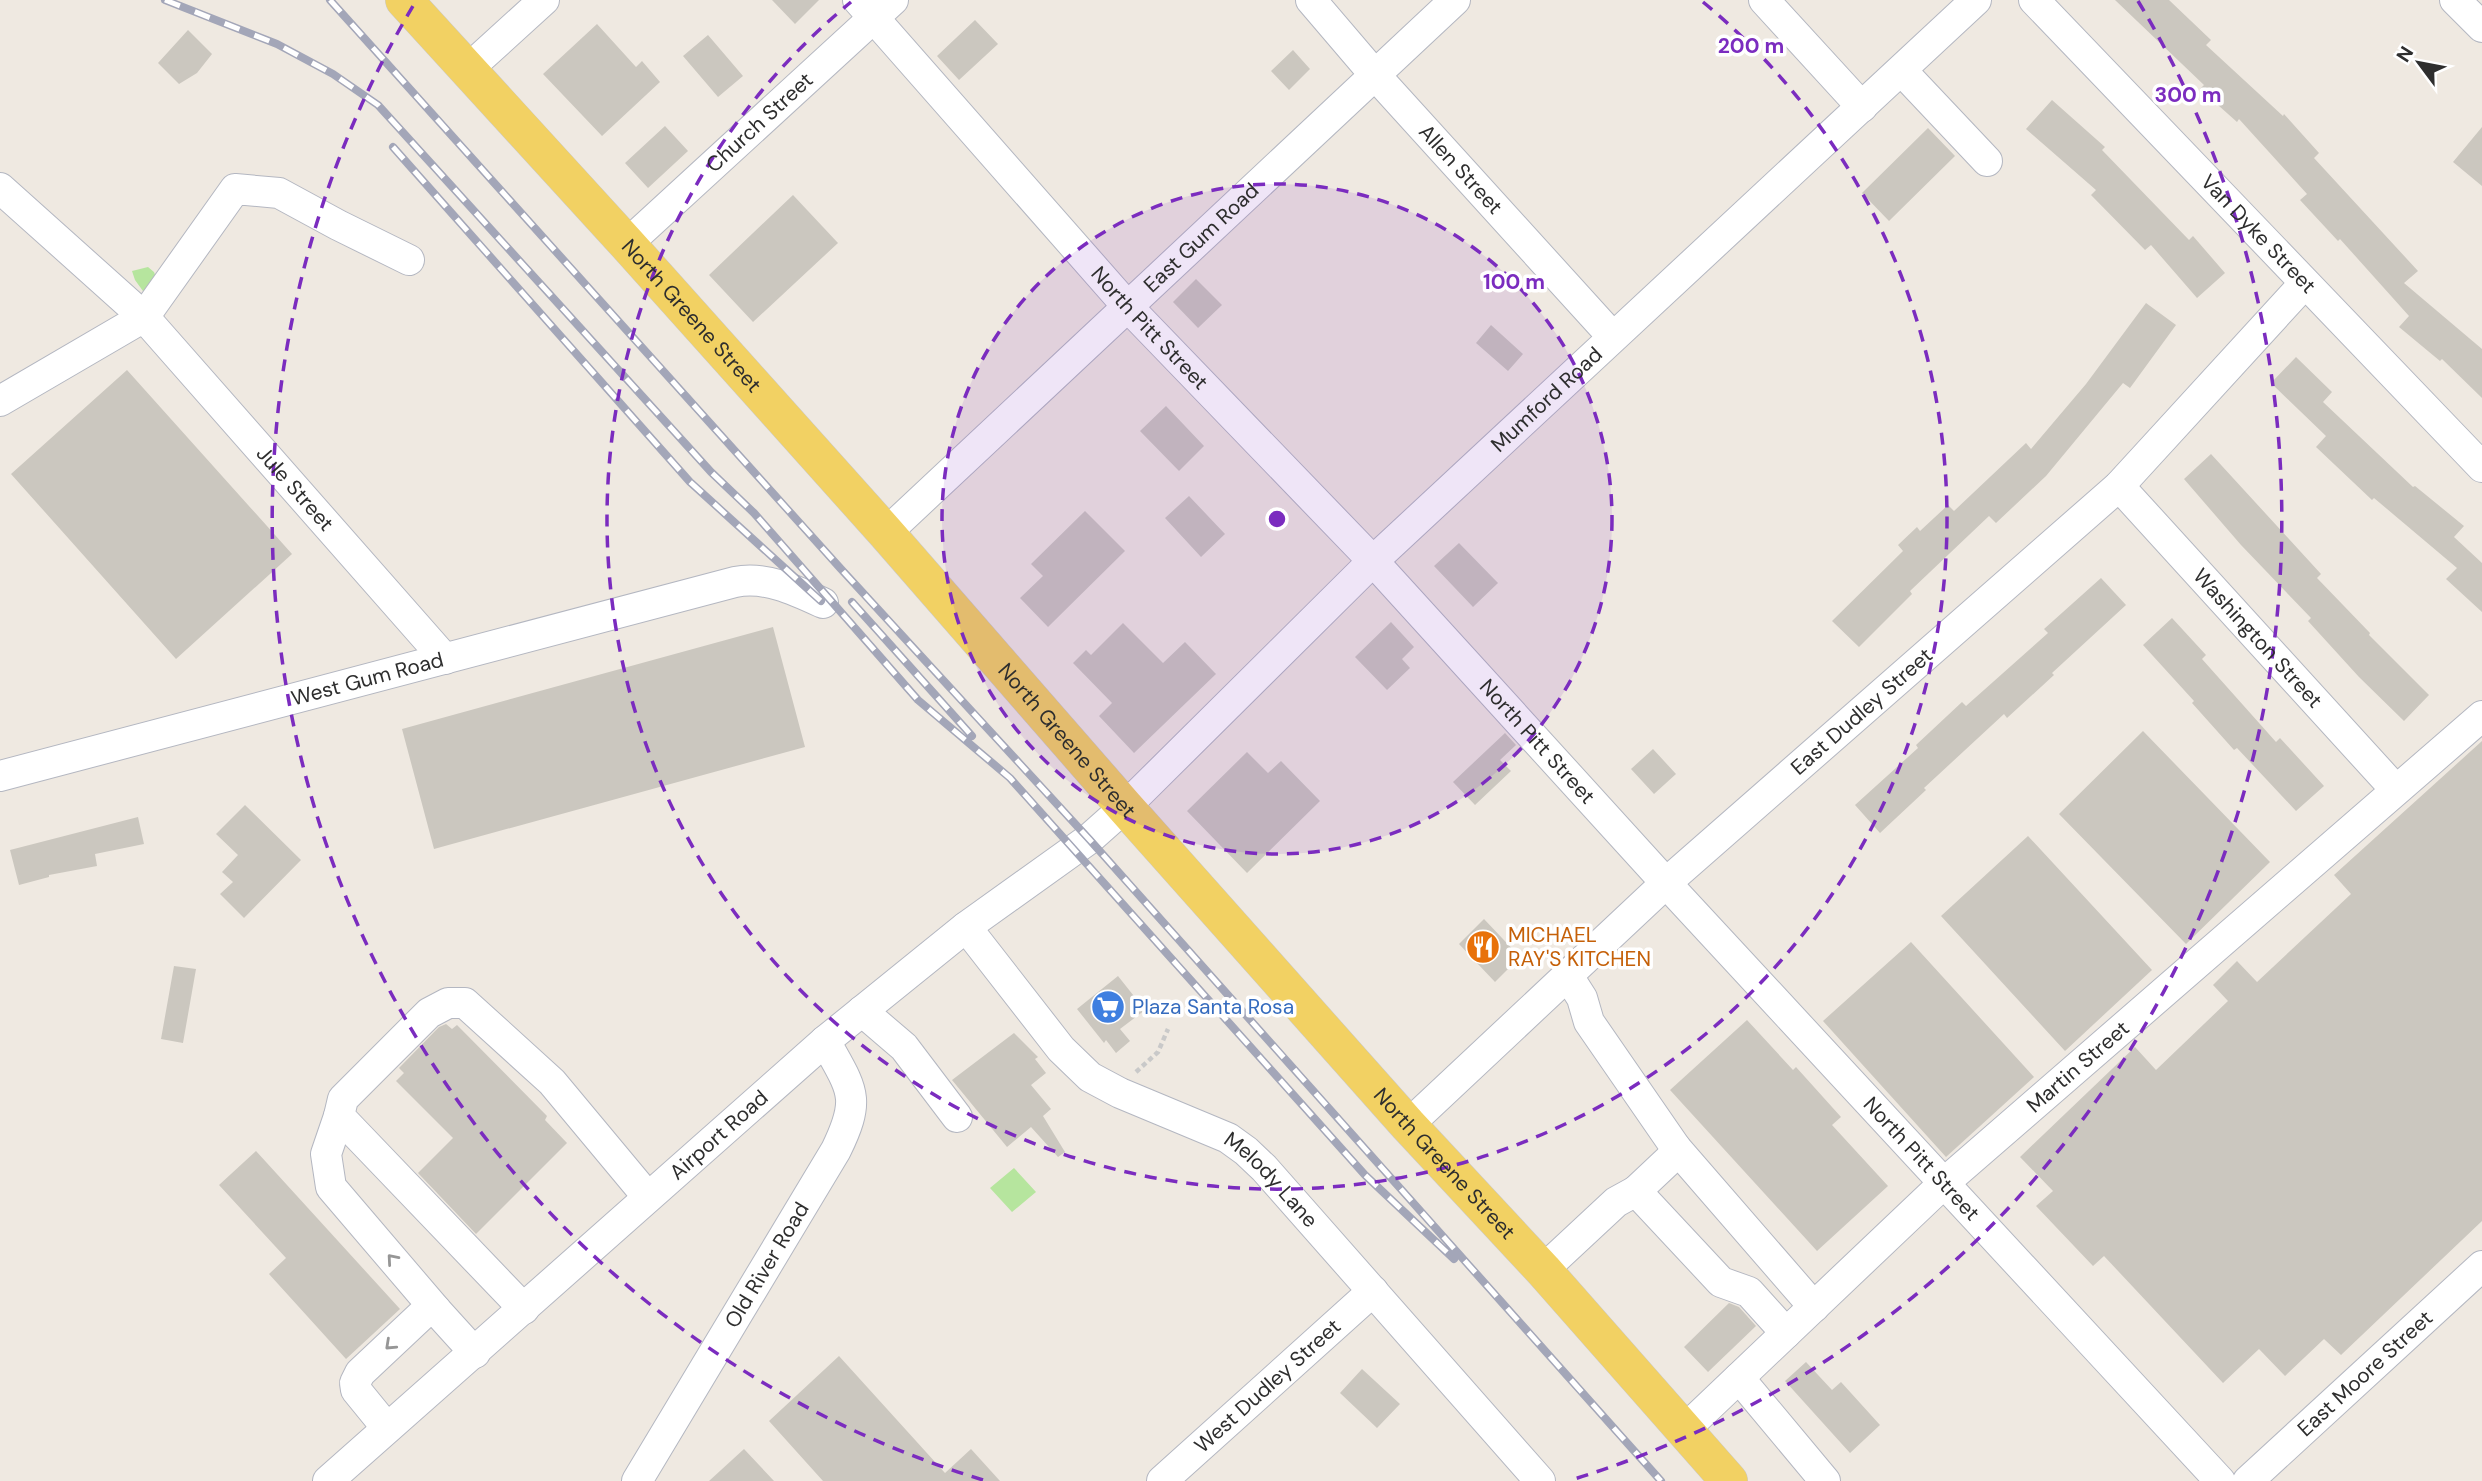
<svg xmlns="http://www.w3.org/2000/svg" width="2482" height="1481" font-family="'DM Sans',sans-serif">
  <rect width="100%" height="100%" fill="#efe9e1"/>
  <path fill="#b6e59e" d="M148,267l6,5 4,11 -10,15 -13,-18 -3,-9z
    M1014,1168l22,24 -24,20 -22,-24z"/>
  <path fill="#cbc7bf" d="M772,0h47l-24,24z
    M2115,0h54l42,40 -5,5 77,71 1,-2 35,39 -5,5 104,113 -14,12 78,66v49l-40,-39 -2,2 -41,-34 10,-11 -69,-77 -2,2 -38,-41 7,-6 -68,-75 -2,3 -37,-33 4,-4z
    M975,20l23,24 -39,36 -22,-24z
    M597,24l39,43 6,-6 18,21 -58,54 -59,-62z
    M188,30l24,24 -15,19 -18,11 -21,-21z
    M708,35l35,41 -25,21 -35,-41z
    M1293,50l17,19 -21,21 -18,-19z
    M2052,100l53,47 -3,3 87,90 4,-4 32,37 -28,25 -46,-53 -6,5 -54,-55 5,-5 -70,-61z
    M665,126l23,25 -40,37 -23,-25z
    M2482,127v59l-29,-24z
    M1928,128l27,28 -66,65 -27,-28z
    M793,195l45,48 -85,79 -44,-47z
    M1196,279l26,26 -24,23 -25,-26z
    M2146,303l30,22 -46,63 -7,-5 -77,93 -50,47 -7,-7 -79,75 2,3 -53,53 -27,-26 71,-70 -5,-6 19,-18 3,4 28,-26 6,6 72,-68 5,6 55,-65z
    M1491,325l32,29 -15,17 -32,-28z
    M2296,357l36,35 -9,10 90,85 2,-1 49,40 -10,11 28,26v49l-36,-33 11,-11 -83,-70 -2,2 -56,-53 10,-11 -55,-53z
    M127,370l165,184 -116,105 -165,-185z
    M1166,406l38,40 -25,25 -39,-40z
    M2211,454l110,120 -4,4 53,55 -1,2 60,60 -25,26 -45,-44 -51,-56 3,-3 -70,-73 -57,-66z
    M1189,496l36,38 -24,23 -36,-39z
    M1085,511l40,40 -77,76 -28,-29 23,-22 -12,-12z
    M1459,543l39,40 -25,24 -39,-41z
    M2101,578l25,27 -74,68 2,2 -47,43 -3,-4 -80,74 2,2 -46,43 -25,-28 63,-57 -2,-3 46,-43 4,4 82,-73 -4,-4z
    M2172,618l34,37 -4,4 74,83 4,-4 44,48 -28,25 -59,-63 -3,2 -42,-47 2,-2 -51,-56z
    M1391,622l23,25 -12,12 8,9 -23,22 -32,-33z
    M1123,623l40,40 22,-21 31,32 -82,79 -35,-37 13,-13 -39,-40 13,-13 5,5z
    M773,627l32,120 -371,102 -32,-120z
    M2143,731l127,131 -84,82 -127,-130z
    M1505,733l11,12 -16,15 11,11 -36,34 -22,-23z
    M2482,741v480l-141,134 -17,-16 -39,37 -26,-27 -36,34 -119,-127 -11,10 -57,-60 17,-15 -33,-34 115,-110 21,23 72,-69 -15,-16 24,-24 20,21 94,-88 -17,-19z
    M1653,749l23,25 -22,20 -23,-25z
    M1247,752l21,21 13,-12 39,40 -73,72 -60,-62z
    M245,805l56,55 -57,58 -24,-24 13,-12 -11,-10 16,-17 -22,-21z
    M138,817l6,27 -49,10 2,12 -48,9v2l-30,8 -9,-35z
    M2028,836l124,134 -87,81 -124,-135z
    M1484,919l36,38 -25,25 -36,-38z
    M1911,942l123,135 -88,80 -123,-136z
    M174,966l22,3 -13,74 -22,-4z
    M1118,976l27,34 -25,19 10,12 -14,12 -10,-13 -2,3 -27,-34z
    M1747,1020l46,50 3,-3 45,50 -9,8 56,61 -71,65 -147,-161z
    M446,1024l6,5 5,-4 90,91 -2,4 22,23 -91,91 -58,-61 35,-35 -57,-57 8,-8 -5,-5 40,-41z
    M1014,1033l24,24 -3,2 11,14 -15,12 20,24 -8,7 22,36 -7,5 -27,-30 -24,20 -55,-67z
    M256,1151l144,158 -54,50 -77,-85 17,-16 -67,-73z
    M1729,1303l10,4 17,19 -48,46 -24,-25z
    M839,1356l106,117 26,-24 29,32h-177l-54,-60z
    M1806,1362l26,28 9,-8 39,43 -30,28 -65,-72z
    M1362,1369l38,35 -23,24 -37,-35z
    M744,1449l30,32h-65z"/>
  <g fill="none" stroke-linecap="round" stroke-linejoin="round">
    <g stroke="#b4b7c1" stroke-width="32">
      <g id="minor">
        <path id="s1" d="M858,0l270,307 245,254 293,322 554,598"/>
        <path id="s2" d="M1311,0l64,75 237,261"/>
        <path d="M1764,0l98,107"/>
        <path id="s3" d="M2034,0l448,467"/>
        <path d="M2455,0l27,27"/>
        <path d="M468,69l76,-69"/>
        <path d="M1902,71l85,90"/>
        <path id="s4" d="M0,188l144,129 301,342"/>
        <path id="s5" d="M627,244l266,-244"/>
        <path d="M0,401l144,-84 91,-128 44,4 59,32 71,35"/>
        <path id="s6" d="M2119,486l277,304"/>
        <path id="s7" d="M886,533l569,-533"/>
        <path id="s8" d="M0,776l735,-194c31,-6 60,8 88,21"/>
        <path id="s9" d="M966,927l95,122 29,28 30,16 108,45 18,13 18,17 276,313"/>
        <path d="M1568,976l14,22 7,24 87,126 -6,11 -34,32"/>
        <path d="M862,1011l42,36 53,70"/>
        <path d="M339,1116l-13,38 5,33 105,123"/>
        <path id="s10" d="M1408,1125l258,-242 453,-397 185,-202"/>
        <path d="M1676,1148l138,159"/>
        <path d="M1543,1270l73,-68 20,-11 85,91 28,10 37,41"/>
        <path d="M524,1309l-185,-193 4,-17 86,-86 19,-10h17l87,79 95,114"/>
        <path d="M1739,1378l86,103"/>
        <path d="M387,1428l-31,-38 -1,-7 5,-10 66,-62 10,-1 39,43"/>
        <path id="s11" d="M1684,1430l260,-247 538,-467"/>
        <path id="s12" d="M328,1481l497,-440 141,-114 123,-88 36,-32 248,-246 603,-561"/>
        <path id="s13" d="M637,1481l199,-331c26,-53 16,-60 -11,-109"/>
        <path id="s14" d="M1162,1481l211,-190"/>
        <path id="s15" d="M2248,1481l234,-215"/>
      </g>
    </g>
    <g stroke="#c9c9c9" stroke-width="38">
      <g id="major">
        <path id="s16" d="M404,0l223,244 259,289 239,274 283,318 135,145 186,211"/>
      </g>
    </g>
    <path stroke="#c9c9c9" stroke-width="4.5" stroke-dasharray="5 3.5" stroke-linecap="butt" d="M1136,1072l22,-20 10,-23"/>
    <use href="#minor" stroke="#fff" stroke-width="30"/>
    <use href="#major" stroke="#f2d163" stroke-width="37"/>
    <g stroke="#a3a6b8" stroke-width="8">
      <path id="rail" d="M165,0l112,44 56,30 45,31 333,367 43,41 164,187 92,78 355,397 89,84
        M330,0l511,569 248,270 572,642
        M393,147l297,335 131,119
        M852,602l120,134"/>
    </g>
    <use href="#rail" stroke="#fff" stroke-width="5" stroke-dasharray="16" stroke-linecap="butt"/>
  </g>
  <defs><path id="oneway-chevron" d="M-2-3.5L2.5 0L-2 3.5" fill="none" stroke-width="1.6" stroke-linecap="round" stroke-linejoin="round" transform="scale(1.75)"/></defs>
  <g stroke="#969696">
    <use href="#oneway-chevron" transform="translate(392 1259) rotate(-131)"/>
    <use href="#oneway-chevron" transform="translate(390 1345) rotate(137)"/>
  </g>
  <circle cx="1277" cy="519" r="335" fill="#7b2cbf" fill-opacity=".12"/>
  <g fill="none" stroke="#7b2cbf" stroke-width="3.5" stroke-dasharray="12 9">
    <circle cx="1277" cy="519" r="335"/>
    <path d="M1703 2A670 670 0 1 1 851 2"/>
    <path d="M983 1480A1005 1005 0 0 1 416 1M2138 1A1005 1005 0 0 1 1571 1480"/>
  </g>
  <defs>
    <g id="restaurant-disc" transform="scale(1.75)"><circle r="9.5" fill="#e8710a" stroke="#fff"/><path d="M-5-6h1v4h1v-4h1v4h1v-4h1v5L-1.5 .5V6h-2V.5L-5-1ZM5-6V6H3V1.5H1.5Q1.5-4 5-6Z" fill="#fff"/></g>
    <g id="supermarket-disc" transform="scale(1.75)"><circle r="9.5" fill="#3f7fe0" stroke="#fff"/><path d="M-6-5.5h2.5l.6 2H6L4.5 2H-2.5L-4.4-4H-6ZM-1.5 3.2a1.3 1.3 0 1 0 .1 0ZM3 3.2a1.3 1.3 0 1 0 .1 0Z" fill="#fff"/></g>
  </defs>
  <g fill-rule="evenodd">
    <use href="#restaurant-disc" x="1483" y="947"/>
    <use href="#supermarket-disc" x="1108" y="1007"/>
  </g>
  <g text-anchor="middle" stroke-width="7" stroke-linejoin="round" paint-order="stroke">
    <g font-size="21" fill="#2e2e2e" stroke="#fff">
      <text dy="7" stroke="none"><textPath href="#s5" startOffset="180">Church Street</textPath></text>
      <text dy="7" stroke="none"><textPath href="#s2" startOffset="226">Allen Street</textPath></text>
      <text dy="7" stroke="none"><textPath href="#s3" startOffset="324">Van Dyke Street</textPath></text>
      <text dy="7" stroke="none"><textPath href="#s7" startOffset="432">East Gum Road</textPath></text>
      <text dy="7" stroke="none"><textPath href="#s16" startOffset="427">North Greene Street</textPath></text>
      <text dy="7" stroke="none"><textPath href="#s1" startOffset="439">North Pitt Street</textPath></text>
      <text dy="7" stroke="none"><textPath href="#s12" startOffset="1631">Mumford Road</textPath></text>
      <text dy="7" stroke="none"><textPath href="#s4" startOffset="422">Jule Street</textPath></text>
      <text dy="7" stroke="none"><textPath href="#s6" startOffset="206">Washington Street</textPath></text>
      <text dy="7" stroke="none"><textPath href="#s8" startOffset="380">West Gum Road</textPath></text>
      <text dy="7" stroke="none"><textPath href="#s10" startOffset="614">East Dudley Street</textPath></text>
      <text dy="7" stroke="none"><textPath href="#s16" startOffset="994">North Greene Street</textPath></text>
      <text dy="7" stroke="none"><textPath href="#s1" startOffset="1006">North Pitt Street</textPath></text>
      <text dy="7" stroke="none"><textPath href="#s11" startOffset="536">Martin Street</textPath></text>
      <text dy="7" stroke="none"><textPath href="#s12" startOffset="522">Airport Road</textPath></text>
      <text dy="7" stroke="none"><textPath href="#s1" startOffset="1573">North Pitt Street</textPath></text>
      <text dy="7" stroke="none"><textPath href="#s16" startOffset="1561">North Greene Street</textPath></text>
      <text dy="7" stroke="none"><textPath href="#s9" startOffset="406">Melody Lane</textPath></text>
      <text dy="7" stroke="none"><textPath href="#s13" startOffset="252">Old River Road</textPath></text>
      <text dy="7" stroke="none"><textPath href="#s15" startOffset="159">East Moore Street</textPath></text>
      <text dy="7" stroke="none"><textPath href="#s14" startOffset="142">West Dudley Street</textPath></text>
    </g>
    <g font-size="21" fill="#c56008" stroke="#fff" text-anchor="start">
      <text x="1508" y="942">MICHAEL<tspan x="1508" dy="24">RAY'S KITCHEN</tspan></text>
    </g>
    <g font-size="21" fill="#366cbe" stroke="#fff" text-anchor="start">
      <text x="1132" y="1014">Plaza Santa Rosa</text>
    </g>
  </g>
  <circle cx="1277" cy="519" r="10" fill="#7b2cbf" stroke="#fff" stroke-width="3.5"/>
  <g font-size="21" text-anchor="middle" font-weight="bold" fill="#7b2cbf" stroke="#fff" stroke-width="7" stroke-linejoin="round" paint-order="stroke">
    <text x="1751" y="53">200 m</text>
    <text x="2188" y="102">300 m</text>
    <text x="1514" y="289">100 m</text>
  </g>
  <g transform="translate(2419 63) rotate(302)" stroke="#ffffff" stroke-width="5" paint-order="stroke">
  <path d="M0-5L12 26L0 18L-12 26Z" fill="#2e2e2e"/>
  <text y="-10" font-size="19" font-weight="bold" text-anchor="middle" fill="#2e2e2e">N</text>
  </g>
</svg>
